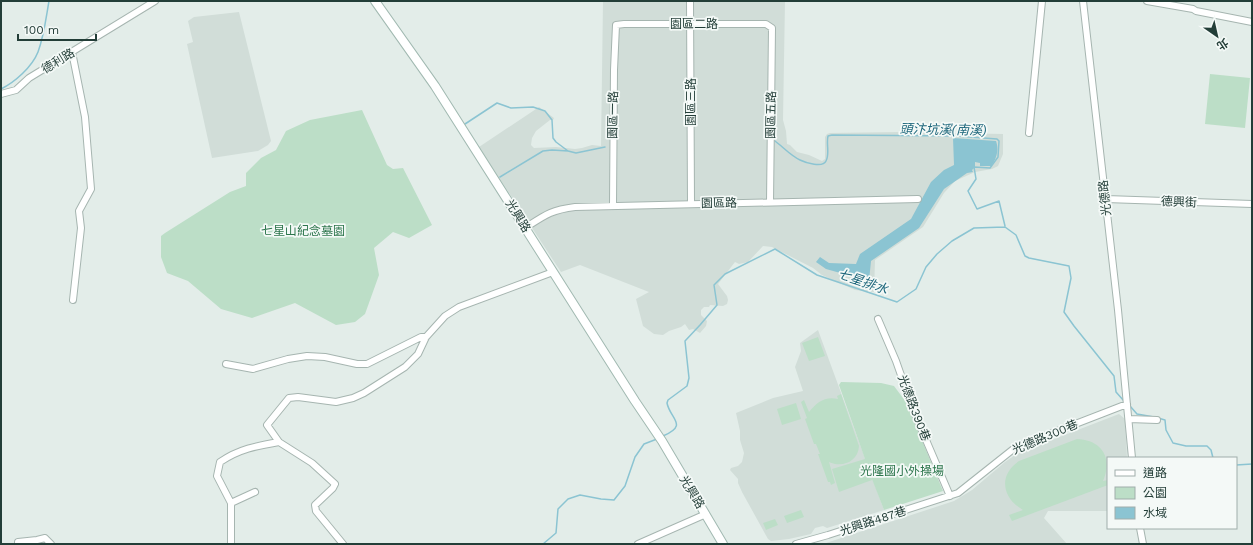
<svg xmlns="http://www.w3.org/2000/svg" width="1253" height="545" font-family="'Work Sans','Noto Sans TC',sans-serif">
  <rect width="100%" height="100%" fill="#e3ede9"/>
  <path fill="#d1ddd8" d="M603,1h182l-2,119 3,11 1,13 3,1 7,7 12,3 13,6 3,-2v-22l2,-3 3,-1 72,-1 101,2v20l-5,12 -6,3 -17,3 -20,9 -11,12 -21,34 -48,33 -1,32 -19,-2 -33,-15 -9,-7 -41,-21 -9,-1 -15,16 -9,2 -4,-2 -17,22 9,12 1,4 -1,4 -4,2 -13,-1 -1,2h-5l-3,3v5l6,6 -1,5 -6,7 -7,-4 -4,1 -4,-6 -4,3 -12,4 -6,4 -9,-1 -11,-8 -7,-27 13,-7 -69,-27 -19,7 -82,-125 60,-40 15,11 -1,2h-3l-14,11 -4,7 -1,7 3,3 22,-1 19,2 7,-1 10,-3 9,1z
    M239,12l32,129 -3,4 -10,6 -46,7 -25,-114 6,-2 -5,-21 6,-4z
    M818,330l66,180 -57,18 -4,-2 -8,2 -4,6 -22,5 -18,2 -3,-2 -26,-47 -4,-9v-4l-8,-9 1,-2 7,-2 4,-4 2,-9 -4,-13v-9l-4,-18 37,-15 30,-7 -8,-24 6,-16 -1,-8z
    M1119,414l6,5 2,39h-19v53h-60l-4,7 23,26h-244l131,-43 18,-11 33,-28 13,-9z"/>
  <path fill="#bcdec7" d="M1210,74l40,4 -5,50 -40,-4z
    M362,110l25,55 6,4 10,-1 29,57 -23,13 -16,-6 -19,16 5,27 -14,39 -10,8 -19,3 -41,-22 -43,15 -31,-9 -33,-28 -21,-8 -6,-16v-21l4,-3 65,-41 16,-6v-13l15,-15 15,-8 10,-19 24,-11z
    M818,337l7,19 -16,5 -7,-18z
    M841,382l40,1 13,3 12,16 37,89 -59,19 -19,-49 7,19 -33,12 -7,-23 33,-10 -26,-74z
    M841,394l18,52c-1,16 -17,22 -30,16l6,21 -4,2 -1,-3h-2l-10,-28h2l-4,-10h-2l-9,-25 2,-1 -6,-16 3,-2 5,12c8,-10 16,-16 29,-13l-1,-3z
    M796,403l5,16 -19,6 -5,-16z
    M1077,439c25,1 36,19 26,42l5,-1v5l-96,36 -3,-6 14,-5c-21,-12 -25,-35 -4,-49z
    M801,510l3,7 -17,6 -3,-7z
    M775,519l3,6 -12,5 -3,-7z"/>
  <path fill="#8bc4d2" d="M953,138l43,3c3,8 1,18 -5,25h-11v-3l-5,-1v5l-3,3 1,2 -6,1 -23,16 -25,39 -48,33 -2,20 -43,-12 -10,-7 4,-5 9,6 27,1 4,-10 51,-35 20,-37 13,-12 10,-5z"/>
  <g fill="none" stroke-linecap="round" stroke-linejoin="round">
    <path stroke="#8bc4d2" stroke-width="1.5" d="M1,89c14,-7 31,-22 37,-37 6,-16 8,-34 11,-51
      M465,124l32,-21 14,5 22,-1 12,4 7,9 1,18 3,4 12,9
      M775,141c8,6 16,15 25,19 6,3 23,8 26,1 4,-7 0,-17 2,-25l4,-1 125,1 40,3 2,2 -1,16 -8,11 -16,-1 2,12 -8,12 9,18 22,-8 6,25
      M500,177l43,-26 9,-1 16,1 8,2 29,-6
      M1130,406l7,8 17,3
      M1158,418l7,2 1,10 7,13 13,3h21l4,4 2,8
      M663,436c26,-11 7,-17 4,-33l1,-3 19,-14 2,-8 -4,-37 15,-16 17,-20 -3,-20 11,-11 50,-25 42,26 80,27 19,-13 10,-22 11,-13 15,-13 22,-13 31,-1 11,8 9,21 4,2 40,8 2,12 -7,34 10,14 40,50 2,16 8,9
      M1236,465l16,-1
      M543,544l13,-11 2,-24 10,-10 12,-4 21,4 13,1 11,-14 10,-29 9,-13 13,-5"/>
    <g stroke="#a6b5b0" stroke-width="8">
      <path id="street" d="M690,1l1,203
        M1083,1l35,309 14,148
        M1147,1l46,8 3,2 56,11
        M72,52l13,65 6,72 -12,22 2,17 -8,72
        M1,94l15,-4 13,-12 126,-77
        M1029,133l13,-132
        M1106,199l146,5
        M613,205l1,-135 2,-45 8,-1h142l6,4 -2,174
        M525,228c20,-13 26,-18 50,-21l343,-8
        M878,319l18,42 18,51 36,84
        M226,364l27,5 35,-10 19,-3 18,1 32,7h10l54,-27h5
        M1129,419l28,1
        M231,503l24,-11
        M1140,528l3,16
        M18,544v-2l19,-2 8,-2 6,6
        M231,544v-41l-14,-27 3,-14c19,-13 36,-16 59,-20
        M343,544l-27,-33 -1,-6 18,-17 2,-4 -23,-21 -33,-21 -12,-17 22,-27 9,-1 38,5 17,-4 11,-5 41,-26 13,-13 8,-17 19,-21 14,-9 94,-35
        M638,544l68,-30
        M796,544l32,-9 130,-42 58,-46 111,-43"/>
    </g>
    <g stroke="#a1b9b1" stroke-width="10">
      <path id="secondary" d="M375,1l60,85 200,315 27,40 61,103"/>
    </g>
    <use href="#street" stroke="#fff" stroke-width="6"/>
    <use href="#secondary" stroke="#fff" stroke-width="8"/>
  </g>
  <g text-anchor="middle" stroke-width="3.5" stroke-linejoin="round" paint-order="stroke">
    <g font-size="12" fill="#233e38" stroke="#f4f9f7">
      <text x="694" y="28">園區二路</text>
      <text transform="translate(58 61) rotate(-31)" y="4">德利路</text>
      <text transform="translate(691 102) rotate(-90)" y="4">園區三路</text>
      <text transform="translate(613 115) rotate(-89)" y="4">園區一路</text>
      <text transform="translate(771 115) rotate(-89)" y="4">園區五路</text>
      <text transform="translate(1105 198) rotate(-96)" y="4">光德路</text>
      <text transform="translate(1179 202) rotate(2)" y="4">德興街</text>
      <text transform="translate(719 203) rotate(-1)" y="4">園區路</text>
      <text transform="translate(518 216) rotate(58)" y="4">光興路</text>
      <text transform="translate(914 408) rotate(69)" y="4">光德路390巷</text>
      <text transform="translate(1045 437) rotate(-23)" y="4">光德路300巷</text>
      <text transform="translate(692 492) rotate(59)" y="4">光興路</text>
      <text transform="translate(873 521) rotate(-18)" y="4">光興路487巷</text>
    </g>
    <g font-size="12" fill="#2c754c" stroke="#f4f9f7">
      <text x="303" y="235">七星山紀念墓園</text>
      <text x="902" y="475">光隆國小外操場</text>
    </g>
    <g font-size="13" font-style="italic" fill="#1c667b" stroke="#f4f9f7">
      <text transform="translate(943 129) rotate(1)" y="5">頭汴坑溪(南溪)</text>
      <text transform="translate(863 281) rotate(19)" y="5">七星排水</text>
    </g>
  </g>
  <rect width="1253" height="545" fill="none" stroke="#233e38" stroke-width="4"/>
  <rect x="1107" y="457" width="130" height="72" fill="#f4f9f7" stroke="#a0aeab"/>
  <rect x="1115" y="470" width="20" height="6" fill="#ffffff" stroke="#a0aeab"/>
  <text x="1143" y="477" font-size="12" fill="#233e38">道路</text>
  <rect x="1115" y="487" width="20" height="12" fill="#bcdec7" stroke="#a0aeab"/>
  <text x="1143" y="497" font-size="12" fill="#233e38">公園</text>
  <rect x="1115" y="507" width="20" height="12" fill="#8bc4d2" stroke="#a0aeab"/>
  <text x="1143" y="517" font-size="12" fill="#233e38">水域</text>
  <g transform="translate(1217 36) rotate(146)" stroke="#f4f9f7" stroke-width="3" paint-order="stroke">
  <path d="M0-3L7 15L0 10L-7 15Z" fill="#233e38"/>
  <text y="-6" font-size="11" font-weight="bold" text-anchor="middle" fill="#233e38">北</text>
  </g>
  <path d="M18 34v6h78v-6" fill="none" stroke="#233e38" stroke-width="2"/>
  <text x="24" y="34" font-size="12" fill="#233e38" stroke="#f4f9f7" stroke-width="3" paint-order="stroke">100 m</text>
</svg>
